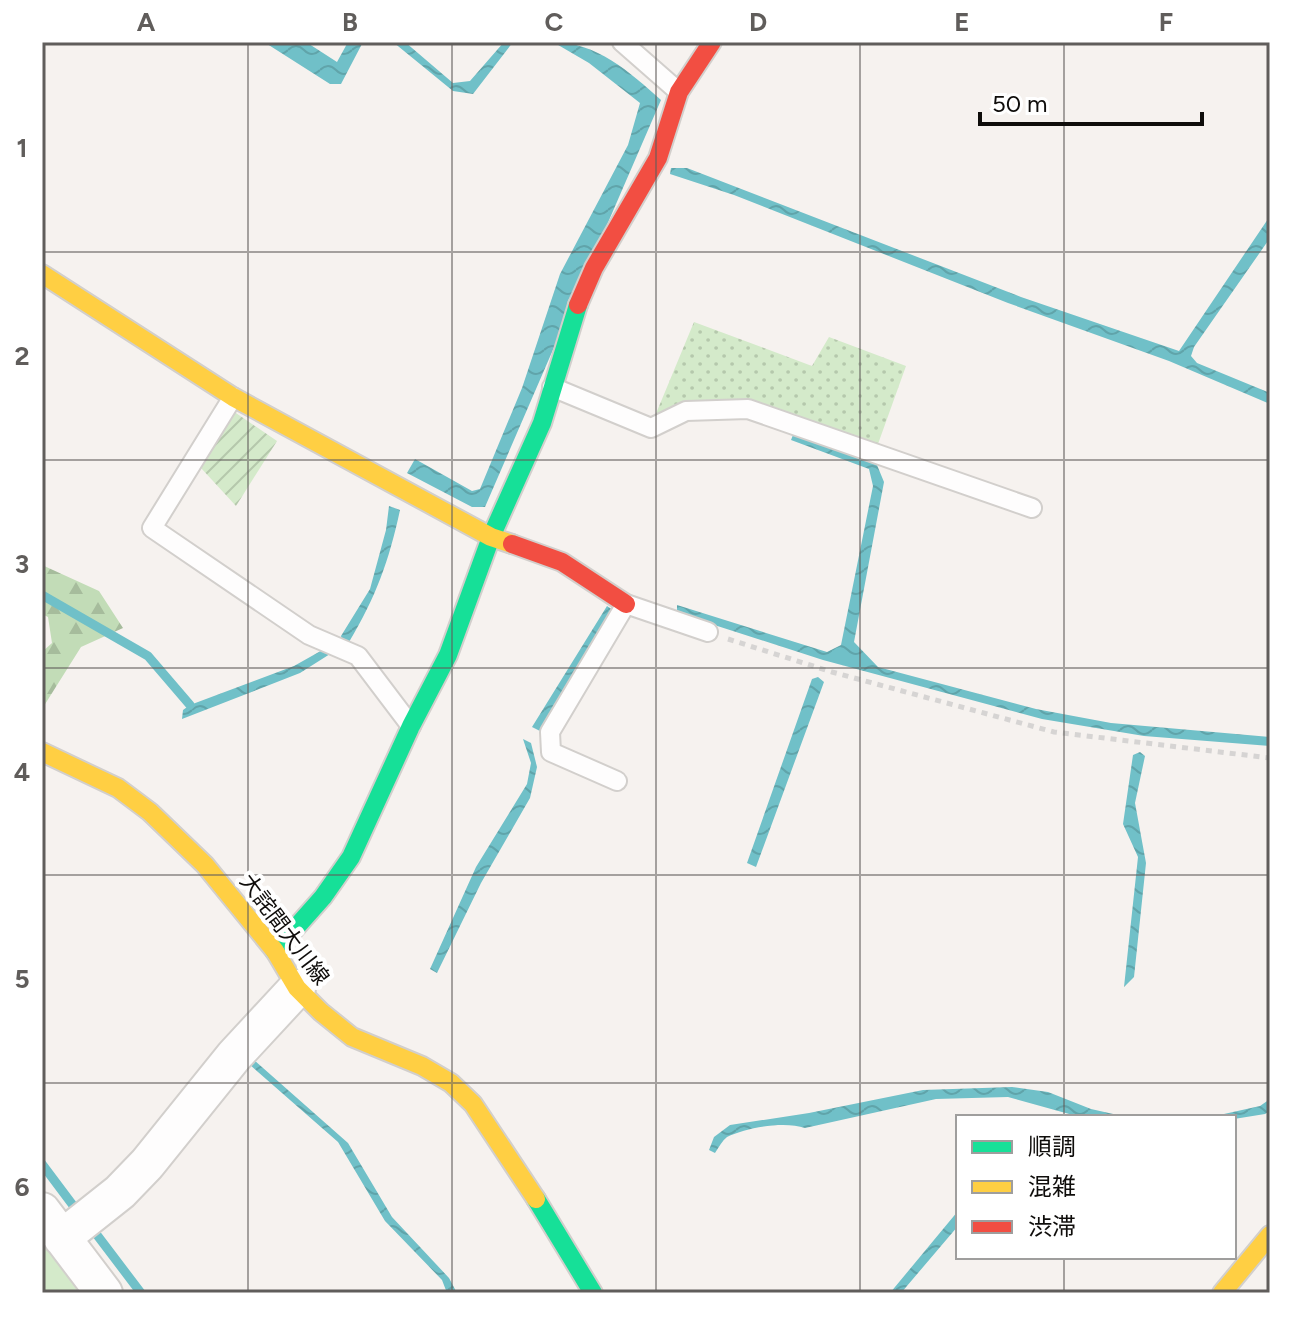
<svg xmlns="http://www.w3.org/2000/svg" width="1312" height="1335" font-family="Figtree,'Noto Sans JP',sans-serif">
  <defs>
    <pattern id="grass-dots" width="8" height="8" patternUnits="userSpaceOnUse" patternTransform="scale(2)"><rect width="8" height="8" fill="#d4eaca"/><path d="M2 2h.1M6 6h.1" fill="none" stroke="#b5c8ac" stroke-width="1.8" stroke-linecap="round"/></pattern>
    <pattern id="forest-firs" width="22" height="20" patternUnits="userSpaceOnUse" patternTransform="scale(2)"><rect width="22" height="20" fill="#c2dcb7"/><path d="M5 1l3.5 6h-7zM16 11l3.5 6h-7z" fill="#a6bc9c"/></pattern>
    <pattern id="garden-furrows" width="10" height="10" patternUnits="userSpaceOnUse" patternTransform="scale(2)"><rect width="10" height="10" fill="#d4eaca"/><path d="M-1 1l2-2M0 10L10 0M9 11l2-2" fill="none" stroke="#b5c8ac"/></pattern>
    <pattern id="water-waves" width="16" height="10" patternUnits="userSpaceOnUse" patternTransform="scale(2)"><rect width="16" height="10" fill="#70c0c8"/><path d="M0 5q4-4 8 0t8 0" fill="none" stroke="#60a4aa"/></pattern>
  </defs>
  <rect width="100%" height="100%" fill="#f6f2ef"/>
  <path fill="url(#grass-dots)" d="M694,322l118,44 17,-29 77,29 -28,78 -127,-42 -66,-1 -30,15z"/>
  <path fill="url(#forest-firs)" d="M42,565l57,26 24,37 -42,19 -39,62v-57l10,-9 -4,-26 -6,-3z"/>
  <path fill="url(#garden-furrows)" d="M233,411l44,30 -41,65 -35,-38z"/>
  <path fill="#d4eaca" d="M42,1235l44,58h-44z"/>
  <path fill="url(#water-waves)" d="M264,42h42l31,20 11,-20h15l-22,42h-11z
    M393,42h12l48,41 17,-2 34,-39h9l-40,52 -20,-3z
    M553,42c43,0 77,30 108,58l-176,407h-13l-65,-34 8,-14 57,32 8,-2 42,-101 38,-114 68,-129 12,-42 -51,-40z
    M671,168h16l334,129 158,54 91,-135v22l-76,109 -3,9 6,7 73,30v11l-101,-43 -161,-58 -274,-108 -64,-21z
    M793,435l84,30 7,17 -30,160 24,25 158,42 75,14 159,14v9l-126,-10 -102,-17 -219,-59 -146,-47v-8l150,47 14,-7 32,-159 -4,-17 -78,-29z
    M389,506l11,4c-11,51 -24,87 -51,132l-7,-2 -1,-4 29,-47 16,-59z
    M607,606l6,4 -73,121 -8,-4z
    M326,648l4,1v5l-30,19 -118,46 1,-9 7,-5 104,-39z
    M818,677l6,5 -68,185 -9,-4 65,-184z
    M523,739l8,4 6,24 -7,31 -49,85 -44,90 -7,-4 46,-102 51,-83 4,-21z
    M1140,752l5,4 -10,47 11,60 -12,114 -10,10 14,-130 -15,-33 10,-69z
    M253,1059l95,84 44,74 57,61 8,15h-10l-5,-13 -57,-59 -47,-79 -89,-78z
    M1012,1087l36,5 43,17 31,7 102,-2 36,-8 10,-7v12l-5,3 -31,5 -154,-2 -72,-20 -72,2 -131,29c-20,-7 -58,-1 -78,9 -5,4 -8,10 -12,16l-6,-3 5,-13 16,-12 79,-12 114,-23z
    M958,1211v15l-57,67h-11z"/>
  <g fill="none" stroke-linecap="round" stroke-linejoin="round">
    <path stroke="#70c0c8" stroke-width="9" d="M42,595l106,61 42,49
      M42,1164l33,44
      M94,1231l47,62"/>
    <g stroke="#d2cfcc" stroke-width="22">
      <path id="lane" d="M622,42l57,50
        M552,387l99,41 35,-17 62,-2 284,99
        M233,397l-81,131 157,107 49,21 53,70
        M617,781l-66,-29 -1,-20 76,-128 82,28"/>
    </g>
    <g stroke="#d2cfcc" stroke-width="40">
      <path id="street" d="M42,1211l62,82
        M62,1238l58,-46 27,-28 87,-108 63,-68"/>
    </g>
    <g stroke="#d2cfcc" stroke-width="22">
      <path id="fast" d="M275,951l48,-54 28,-40 60,-131 37,-71 43,-118 51,-114 36,-118
        M536,1199l57,94"/>
    </g>
    <g stroke="#d2cfcc" stroke-width="22">
      <path id="slow" d="M42,274l191,123 258,140 21,7
        M42,752l76,36 32,24 55,53 70,86 22,37 24,24 31,25 70,29 29,17 22,21 63,95
        M1222,1293l48,-58"/>
    </g>
    <g stroke="#d2cfcc" stroke-width="22">
      <path id="jam" d="M578,305l16,-37 64,-110 21,-66 33,-50
        M512,544l50,18 64,42"/>
    </g>
    <path stroke="#d6d4d3" stroke-width="5" stroke-dasharray="6 6" stroke-linecap="butt" d="M728,639l104,33 222,60 216,26"/>
    <use href="#lane" stroke="#fefdfd" stroke-width="18"/>
    <use href="#street" stroke="#fefdfd" stroke-width="36"/>
    <use href="#fast" stroke="#16e098" stroke-width="18"/>
    <use href="#slow" stroke="#ffcf43" stroke-width="18"/>
    <use href="#jam" stroke="#f24e42" stroke-width="18"/>
  </g>
  <path fill="none" stroke="#605d5b" stroke-width="2" stroke-opacity="0.55" d="M248,42v1251M452,42v1251M656,42v1251M860,42v1251M1064,42v1075M42,252h1228M42,460h1228M42,668h1228M42,875h1228M42,1083h1228M1064,1257v36"/>
  <g text-anchor="middle" stroke-width="8" stroke-linejoin="round" paint-order="stroke">
    <g font-size="22" fill="#0f0d0b" stroke="#fff">
      <text transform="translate(285 929) rotate(53)" y="8">大詫間大川線</text>
    </g>
  </g>
  <rect width="1312" height="1335" fill="none" stroke="#ffffff" stroke-width="88"/>
  <rect x="956" y="1115" width="280" height="144" fill="#ffffff" stroke="#9f9e9d" stroke-width="2"/>
  <rect x="972" y="1141" width="40" height="12" fill="#16e098" stroke="#9f9e9d" stroke-width="2"/>
  <text x="1028" y="1155" font-size="24" fill="#0f0d0b">順調</text>
  <rect x="972" y="1181" width="40" height="12" fill="#ffcf43" stroke="#9f9e9d" stroke-width="2"/>
  <text x="1028" y="1195" font-size="24" fill="#0f0d0b">混雑</text>
  <rect x="972" y="1221" width="40" height="12" fill="#f24e42" stroke="#9f9e9d" stroke-width="2"/>
  <text x="1028" y="1235" font-size="24" fill="#0f0d0b">渋滞</text>
  <path d="M980 112v12h222v-12" fill="none" stroke="#0f0d0b" stroke-width="4"/>
  <text x="992" y="112" font-size="24" fill="#0f0d0b" stroke="#ffffff" stroke-width="6" paint-order="stroke">50 m</text>
  <rect x="44" y="44" width="1224" height="1247" fill="none" stroke="#605d5b" stroke-width="3"/>
  <g font-size="26" text-anchor="middle" font-weight="bold" fill="#605d5b">
    <text x="146" y="31">A</text>
    <text x="350" y="31">B</text>
    <text x="554" y="31">C</text>
    <text x="758" y="31">D</text>
    <text x="962" y="31">E</text>
    <text x="1166" y="31">F</text>
    <text x="22" y="157">1</text>
    <text x="22" y="365">2</text>
    <text x="22" y="573">3</text>
    <text x="22" y="781">4</text>
    <text x="22" y="988">5</text>
    <text x="22" y="1196">6</text>
  </g>
</svg>
